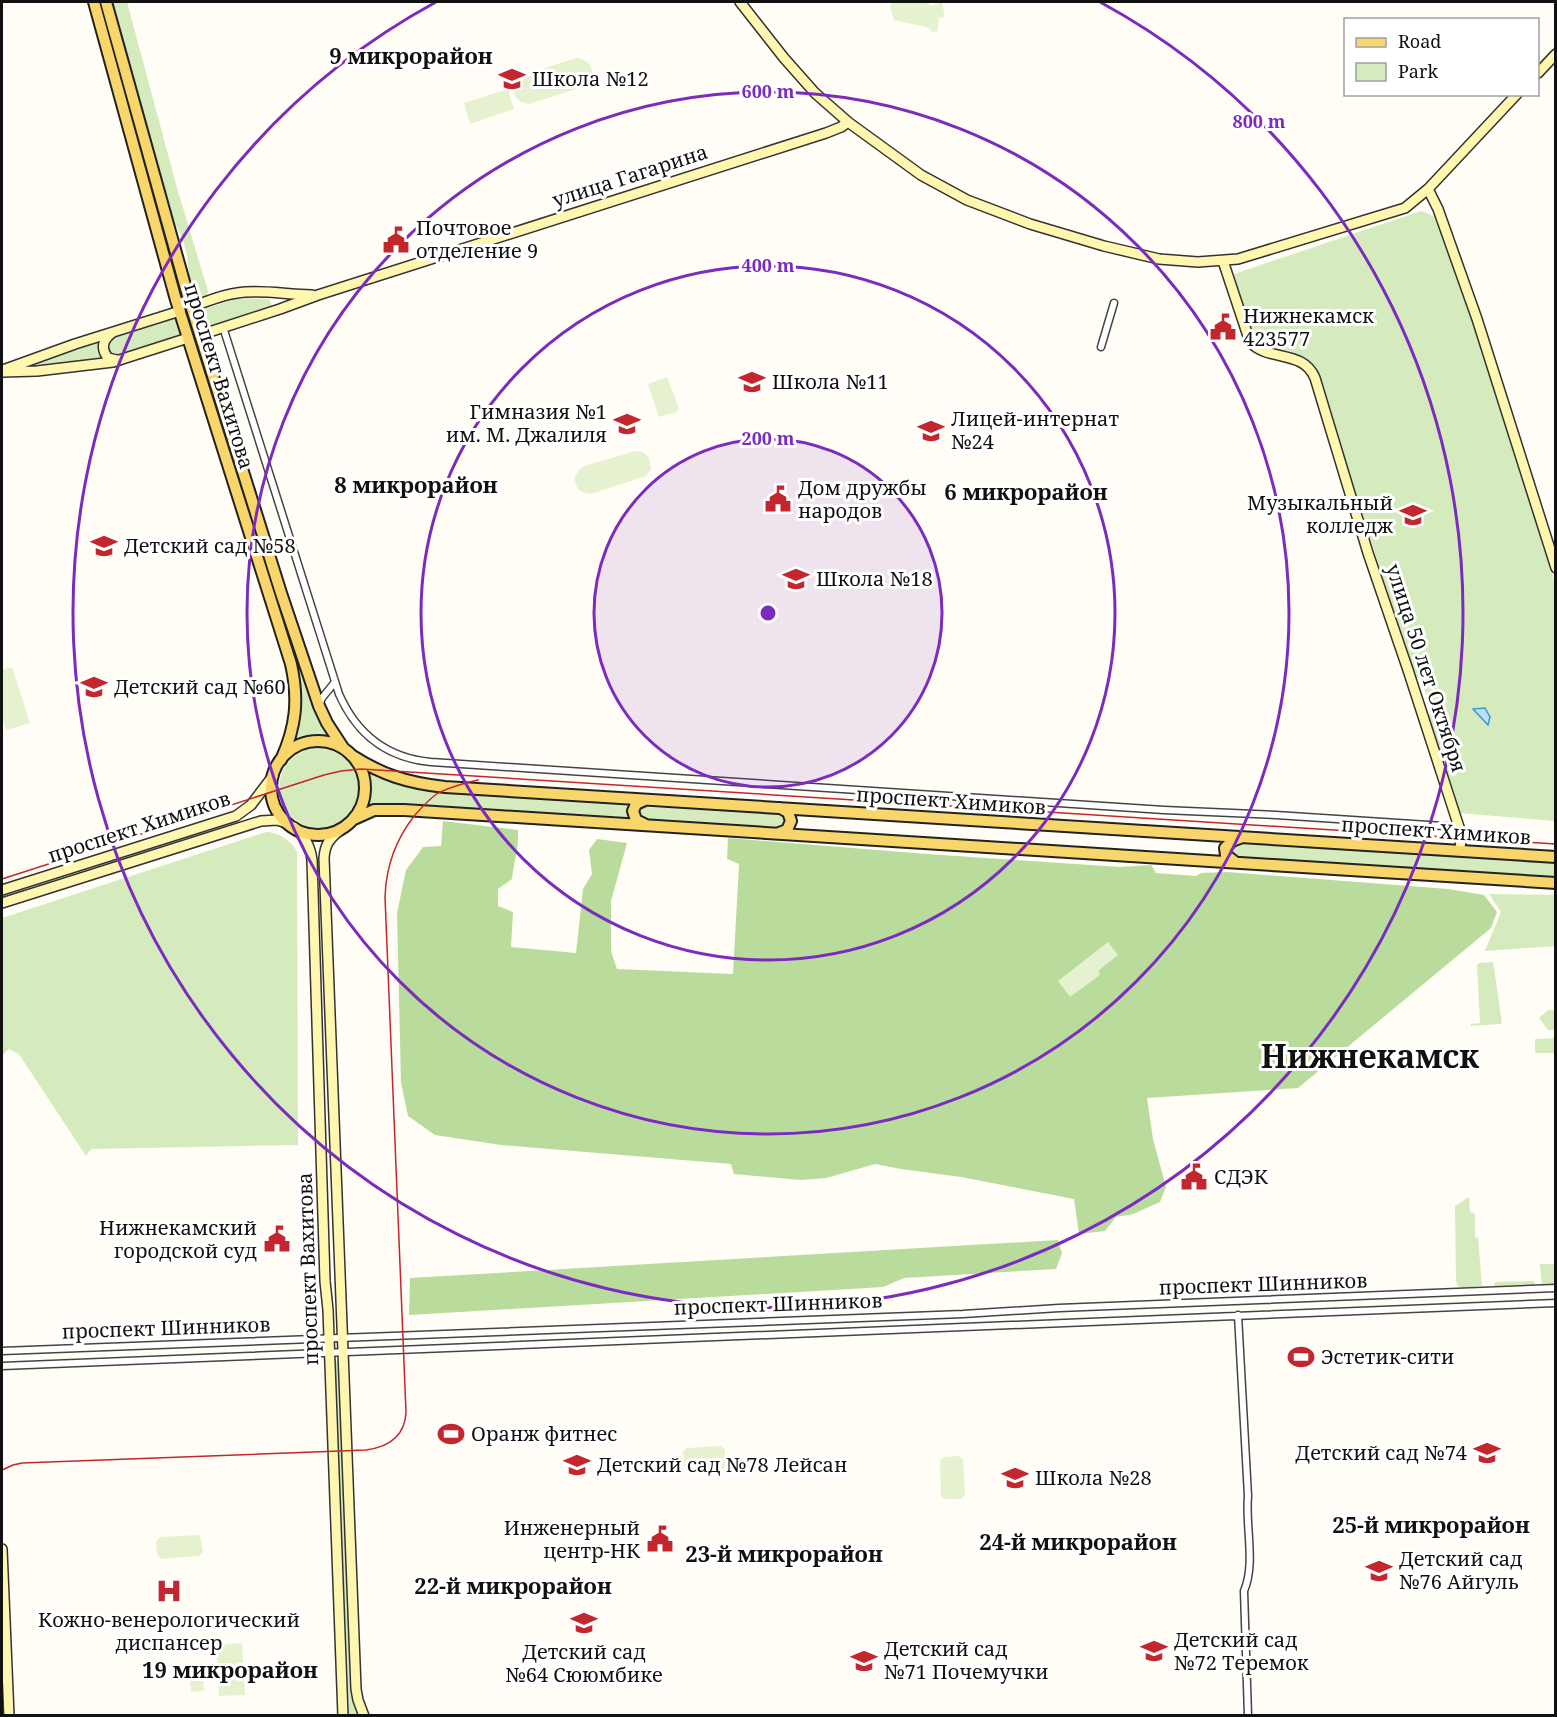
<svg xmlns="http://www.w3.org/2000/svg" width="1557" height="1717" font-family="'Noto Serif',serif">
  <rect width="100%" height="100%" fill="#fffdf5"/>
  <path fill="#d5ebbd" d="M113,2h14l50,186 31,103 -2,7 -5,2c-14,-6 -12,-32 -14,-44 -2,-13 -7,-25 -15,-36z
    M1421,211l13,5 37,94 20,70 64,203v238l-96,-8 -32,-96 4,-5 -9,-31 -8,-6 -98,-306 -14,-12 -46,-14 -3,-5 -19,-64z
    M238,298l31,1 3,7 -1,2 -67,21 -5,-18z
    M177,318l6,18 -68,21c-8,-5 -8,-10 -5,-18z
    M197,340c29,90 59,180 87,270 12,38 22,93 45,124l-1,3 -16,-1 -16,4 -1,-1 7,-27v-14l-3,-25 -18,-62 -87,-270z
    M98,343l-1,9 5,8 -74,5z
    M279 788a40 40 0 1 1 80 0a40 40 0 1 1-80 0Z
    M370,773l28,11 35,7 171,10 25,5v15l-213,-16 -47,-1 3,-17z
    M643,807l137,6 6,5v6l-5,3c-46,-3 -91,-3 -137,-6l-6,-4v-8z
    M266,832c12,0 26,9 31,20l1,293 -207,4 -5,7 -67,-102 -10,-5 -7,7v-138z
    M1234,843l63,5 29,-2 229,16v16l-320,-20 -4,-2 -2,-8z
    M1489,894l66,1v51l-70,5 16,-39z
    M1493,962l9,61 -2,1 -29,2v-2l9,-1 -3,-58 2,-2z
    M1548,1010h7v20h-7l-9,-12z
    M1555,1038v15h-20v-14z
    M1469,1197l1,15 5,2v23l3,1 4,48 -20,2 -5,-3 -1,-6 -1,-73z
    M1540,1264h15v20l-13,1z
    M1534,1281l1,4 -1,2 -39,1 -1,-4 2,-2z
    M337,1361l2,1v12l14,316 2,13 4,12h-10l-14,-353z"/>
  <path fill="#b9dc9c" d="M443,821l75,9c1,17 -4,32 -6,49l-14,10v17l15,6 -2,35 65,6 7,-64 9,-15 -3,-24 8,-11 30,4 -16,58v50l6,18 116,5 6,-110 -12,-5 1,-21 199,16 193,13 31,-2 5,8 40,3 5,-3 26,-1 221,17 36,6 13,17 -6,16 -193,160 -151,10 6,41 13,48 -6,15 -27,12 -17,3 -11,14 -26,3 -5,-35 -113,-22 -60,-8 -26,-5 -49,14 -25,2 -67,-6 -3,-10 -230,-19 -66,-10 -27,-19 -7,-33 -4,-170 9,-43 17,-23 18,-1z
    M1058,1240l4,13 -6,16 -152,9 -21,9 -474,28 1,-37z"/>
  <path fill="#e6f2cf" d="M892,2h36l2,4 12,-3 3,14 -6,1 -2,14 -7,-1v-3l-36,-8 -4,-12z
    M576,58c17,1 22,18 9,28l-56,18c-11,-1 -17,-8 -16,-19l5,-7 5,-3z
    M508,89l6,20 -44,15 -6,-21z
    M667,377l12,31 -2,4 -18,5 -11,-33z
    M635,451l8,1 6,6 2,11 -5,7 -55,18c-11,0 -17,-7 -16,-18l5,-7 5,-3z
    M12,667l18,56 -24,7 -4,-14v-46z
    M1108,942l10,13 -20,16 2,4 -30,22 -12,-16z
    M721,1446l4,4v19l-40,2 -2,-19 4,-4z
    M959,1456l4,4 2,35 -4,4h-16l-4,-3 -1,-35 4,-4z
    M198,1535l2,1 3,16 -4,4 -38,3 -4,-4 -1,-13 4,-5z
    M242,1643l3,52 -26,1 -3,-51z
    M202,1666l2,25 -13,1 -2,-25z"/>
  <path fill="#b9e0f7" stroke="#3f96cf" stroke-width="1.5" d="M1485,708l5,9 -2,8 -15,-16z"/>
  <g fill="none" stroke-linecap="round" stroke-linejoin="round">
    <g stroke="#444" stroke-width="9">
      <path id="street" d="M223,327l116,367c18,41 48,64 92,68l733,48 112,5 183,12
        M1101,347l13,-44
        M319,706l3,-8 13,-16
        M1238,1315l10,181c-3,30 8,67 -4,95l4,125
        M2,1351l961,-37 96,-6 497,-20
        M2,1366l1554,-63"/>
    </g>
    <g stroke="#333" stroke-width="12">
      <path id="secondary" d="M740,2l44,56 31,35 33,29 73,53 46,25 63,24 74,22 55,13 39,3 40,-3 167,-51 23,-19 89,-95
        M1538,73l18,-19
        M1428,189l10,20 39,110 79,249
        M1223,261l27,81c18,20 53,7 65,36l53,175 40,117 51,157 2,11 -1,12
        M191,307c15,-5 30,-12 46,-14 24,-4 50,2 75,2
        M113,332c-10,7 -13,16 -5,26l9,2
        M200,335l80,-26 38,-14 508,-162 15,-6 7,-5
        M3,370l72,-26 105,-33
        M2,372l35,-1 76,-9 75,-24
        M294,827c11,10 16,18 18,33l13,421 3,29 15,406
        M339,831c-10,8 -14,14 -15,27l32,831 2,11 6,16
        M2,890l234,-74 15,-11 22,-29
        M2,903l259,-82 16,-1 10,3
        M2,1549l7,167"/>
    </g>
    <g stroke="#222" stroke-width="14">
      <path id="primary" d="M94,2l82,298 115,364c8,36 5,63 -10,96
        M106,2l82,294 93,297 38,113 8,17 17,26
        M271 788a47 47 0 1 1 94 0a47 47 0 1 1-94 0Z
        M351,755c31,20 57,28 94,32l1111,70
        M645,800l-9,4 -3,7 3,9 10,5
        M354,819l20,-9h30l1152,73
        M779,833l8,-3 4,-9 -3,-9 -8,-4
        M1235,862l-9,-7 -1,-7 7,-7 8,-3"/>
    </g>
    <use href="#street" stroke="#fff" stroke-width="6"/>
    <use href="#secondary" stroke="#fff6b0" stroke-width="9"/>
    <use href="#primary" stroke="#f9d66b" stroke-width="10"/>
    <path stroke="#c4262e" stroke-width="1.5" d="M2,879l322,-104 17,-4 20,-2 1195,75
      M2,1470l11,-5 9,-2 344,-13c22,-3 39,-13 40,-38l-21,-515c1,-31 10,-57 30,-82 7,-8 14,-16 23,-22 13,-6 26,-10 40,-13"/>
  </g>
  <circle cx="768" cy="613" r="174" fill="#7b2cbf" fill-opacity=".12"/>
  <g fill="none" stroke="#7b2cbf" stroke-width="3">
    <circle cx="768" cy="613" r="174"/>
    <circle cx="768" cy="613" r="347"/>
    <circle cx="768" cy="613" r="521"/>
    <path d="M1100 2A695 695 0 1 1 436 2"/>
  </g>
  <defs>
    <g id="school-bare" transform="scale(2.07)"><path d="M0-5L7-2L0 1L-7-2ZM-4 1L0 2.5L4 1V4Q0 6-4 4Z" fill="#c4262e" stroke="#fff" stroke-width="2.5" paint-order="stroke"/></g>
    <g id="civic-bare" transform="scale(2.07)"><path d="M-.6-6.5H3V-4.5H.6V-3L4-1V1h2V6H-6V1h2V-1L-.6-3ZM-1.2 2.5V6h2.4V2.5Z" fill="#c4262e" stroke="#fff" stroke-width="2.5" paint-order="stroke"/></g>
    <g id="university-bare" transform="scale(2.07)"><path d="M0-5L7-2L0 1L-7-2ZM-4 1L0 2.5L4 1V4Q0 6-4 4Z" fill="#c4262e" stroke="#fff" stroke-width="2.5" paint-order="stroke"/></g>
    <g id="stadium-bare" transform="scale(2.07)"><path d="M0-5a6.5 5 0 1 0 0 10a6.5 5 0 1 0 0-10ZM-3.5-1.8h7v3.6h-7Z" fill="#c4262e" stroke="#fff" stroke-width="2.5" paint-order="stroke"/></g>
    <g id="hospital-bare" transform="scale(2.07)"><path d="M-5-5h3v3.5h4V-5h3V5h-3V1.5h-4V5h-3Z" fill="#c4262e" stroke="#fff" stroke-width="2.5" paint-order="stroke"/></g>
  </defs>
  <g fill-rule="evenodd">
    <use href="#school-bare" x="512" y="79"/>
    <use href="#civic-bare" x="396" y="240"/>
    <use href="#civic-bare" x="1223" y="327"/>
    <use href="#school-bare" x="752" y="382"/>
    <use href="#school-bare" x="627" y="424"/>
    <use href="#school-bare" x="931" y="431"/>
    <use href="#civic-bare" x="778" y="499"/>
    <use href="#university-bare" x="1413" y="515"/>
    <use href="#school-bare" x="104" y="546"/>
    <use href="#school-bare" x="796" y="579"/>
    <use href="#school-bare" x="94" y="687"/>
    <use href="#civic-bare" x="1194" y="1177"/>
    <use href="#civic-bare" x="277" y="1239"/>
    <use href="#stadium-bare" x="1301" y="1357"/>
    <use href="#stadium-bare" x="451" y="1434"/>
    <use href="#school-bare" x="1487" y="1453"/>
    <use href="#school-bare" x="577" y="1465"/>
    <use href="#school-bare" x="1015" y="1478"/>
    <use href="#civic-bare" x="660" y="1539"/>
    <use href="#school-bare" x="1379" y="1571"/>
    <use href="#hospital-bare" x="169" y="1591"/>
    <use href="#school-bare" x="584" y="1623"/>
    <use href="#school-bare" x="1154" y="1651"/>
    <use href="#school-bare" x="864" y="1661"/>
  </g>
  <g text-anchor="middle" stroke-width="6" stroke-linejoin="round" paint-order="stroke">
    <g font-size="20" fill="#111" stroke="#fff" text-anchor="start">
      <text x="532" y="86">Школа №12</text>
      <text x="416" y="235">Почтовое<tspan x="416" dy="23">отделение 9</tspan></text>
      <text x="1243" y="323">Нижнекамск<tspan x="1243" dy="23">423577</tspan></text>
      <text x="772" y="389">Школа №11</text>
      <text x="607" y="419" text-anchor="end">Гимназия №1<tspan x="607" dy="23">им. М. Джалиля</tspan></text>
      <text x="951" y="426">Лицей-интернат<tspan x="951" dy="23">№24</tspan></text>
      <text x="798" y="495">Дом дружбы<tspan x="798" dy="23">народов</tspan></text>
      <text x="1393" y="510" text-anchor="end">Музыкальный<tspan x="1393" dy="23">колледж</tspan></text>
      <text x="124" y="553">Детский сад №58</text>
      <text x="816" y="586">Школа №18</text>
      <text x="114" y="694">Детский сад №60</text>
      <text x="1214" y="1184">СДЭК</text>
      <text x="257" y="1235" text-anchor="end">Нижнекамский<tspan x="257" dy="23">городской суд</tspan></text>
      <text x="1321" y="1364">Эстетик-сити</text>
      <text x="471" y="1441">Оранж фитнес</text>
      <text x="1467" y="1460" text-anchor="end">Детский сад №74</text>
      <text x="597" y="1472">Детский сад №78 Лейсан</text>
      <text x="1035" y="1485">Школа №28</text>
      <text x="640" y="1535" text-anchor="end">Инженерный<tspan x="640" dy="23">центр-НК</tspan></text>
      <text x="1399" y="1566">Детский сад<tspan x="1399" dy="23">№76 Айгуль</tspan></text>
      <text x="169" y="1627" text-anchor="middle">Кожно-венерологический<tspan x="169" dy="23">диспансер</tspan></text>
      <text x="1174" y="1647">Детский сад<tspan x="1174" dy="23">№72 Теремок</tspan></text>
      <text x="884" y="1656">Детский сад<tspan x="884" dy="23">№71 Почемучки</tspan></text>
      <text x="584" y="1659" text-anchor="middle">Детский сад<tspan x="584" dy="23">№64 Сююмбике</tspan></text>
    </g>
    <g font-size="20" fill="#111" stroke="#fff">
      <text transform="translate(630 176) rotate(-18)" y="7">улица Гагарина</text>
      <text transform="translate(219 376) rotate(73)" y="7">проспект Вахитова</text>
      <text transform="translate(1426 668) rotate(72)" y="7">улица 50 лет Октября</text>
      <text transform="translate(951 801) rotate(4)" y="7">проспект Химиков</text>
      <text transform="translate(139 827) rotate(-18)" y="7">проспект Химиков</text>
      <text transform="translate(1436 831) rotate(4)" y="7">проспект Химиков</text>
      <text transform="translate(308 1269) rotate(-92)" y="7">проспект Вахитова</text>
      <text transform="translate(1263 1284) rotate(-2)" y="7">проспект Шинников</text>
      <text transform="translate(778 1304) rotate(-2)" y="7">проспект Шинников</text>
      <text transform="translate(166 1328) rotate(-2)" y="7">проспект Шинников</text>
    </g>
    <g font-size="22" font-weight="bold" fill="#111" stroke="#fff">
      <text x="411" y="64">9 микрорайон</text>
      <text x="416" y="493">8 микрорайон</text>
      <text x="1026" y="500">6 микрорайон</text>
      <text x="1431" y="1533">25-й микрорайон</text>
      <text x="1078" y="1550">24-й микрорайон</text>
      <text x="784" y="1562">23-й микрорайон</text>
      <text x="513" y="1594">22-й микрорайон</text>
      <text x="230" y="1678">19 микрорайон</text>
    </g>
    <g font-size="32" font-weight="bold" fill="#111" stroke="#fff">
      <text x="1370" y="1068">Нижнекамск</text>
    </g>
  </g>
  <circle cx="768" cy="613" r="9" fill="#7b2cbf" stroke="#fff" stroke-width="3"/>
  <g font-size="18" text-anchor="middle" font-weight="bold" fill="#7b2cbf" stroke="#fff" stroke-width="6" stroke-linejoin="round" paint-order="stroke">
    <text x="768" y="98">600 m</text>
    <text x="1259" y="128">800 m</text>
    <text x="768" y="272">400 m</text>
    <text x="768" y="445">200 m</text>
  </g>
  <rect width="1557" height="1717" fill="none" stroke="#111111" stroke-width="6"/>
  <rect x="1344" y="18" width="195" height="78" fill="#ffffff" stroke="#a0a0a0" stroke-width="1.5"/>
  <rect x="1356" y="38" width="30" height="9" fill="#f9d66b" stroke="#a0a0a0" stroke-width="1.5"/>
  <text x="1398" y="48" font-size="18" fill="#111111">Road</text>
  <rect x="1356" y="63" width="30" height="18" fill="#d5ebbd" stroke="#a0a0a0" stroke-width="1.5"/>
  <text x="1398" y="78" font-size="18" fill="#111111">Park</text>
</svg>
